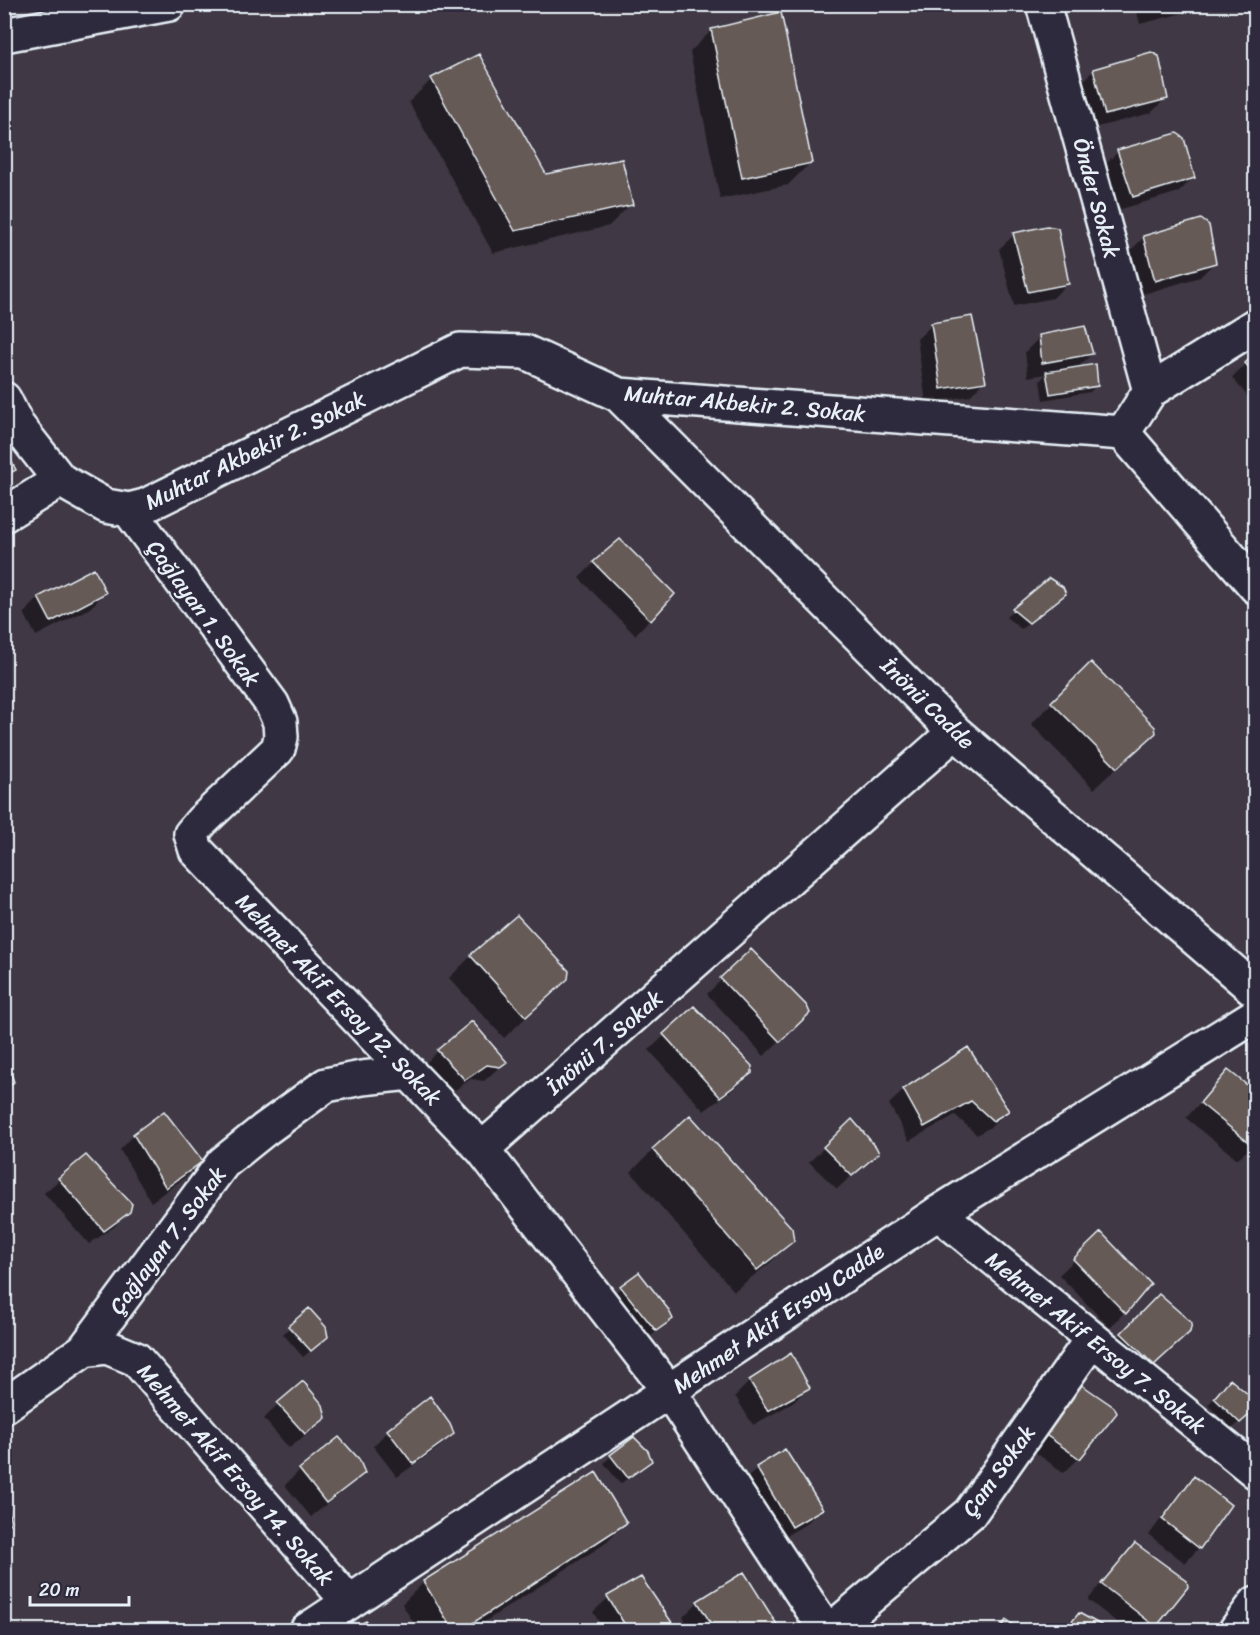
<svg xmlns="http://www.w3.org/2000/svg" width="1260" height="1635" font-family="Sriracha,sans-serif">
  <rect width="100%" height="100%" fill="#403844"/>
  <filter id="ink" filterUnits="userSpaceOnUse"><feTurbulence type="fractalNoise" baseFrequency=".0167" numOctaves="2"/><feDisplacementMap in="SourceGraphic" scale="12" xChannelSelector="R" yChannelSelector="G"/><feConvolveMatrix kernelMatrix="1 2 1 2 8 2 1 2 1" color-interpolation-filters="sRGB"/></filter>
  <g filter="url(#ink)">
    <path fill="#0007" d="M1135,4h57l-9,9 -43,11z
      M712,30l98,133 -22,22 -68,14 -30,-147z
      M478,56l68,119 85,29 -22,22 -116,27 -84,-151 22,-22z
      M1094,70l72,28 -15,15 -61,16 -11,-44z
      M1118,152l76,25 -15,15 -61,18 -15,-44z
      M1256,206v39l-3,1 -7,-30z
      M1014,235l54,48 -15,15 -39,8 -15,-57z
      M1144,237l71,25 -15,15 -60,18 -11,-43z
      M932,325l52,56 -14,15 -44,7 -9,-64z
      M1040,337l52,17 -15,14 20,17 -7,7 -47,8 -3,-19 6,-7 -18,3 -3,-25z
      M1256,355v51l-24,-28z
      M1256,465v16l-8,-9z
      M594,563l79,31 -38,41 -56,-57z
      M1049,579l8,22 -36,28 -15,-12z
      M105,593l-15,15 -54,28 -12,-23 15,-15z
      M1091,664l63,68 -60,57 -63,-65z
      M517,917l50,62 -63,59 -55,-60 22,-22z
      M751,951l57,62 -44,43 -57,-62z
      M694,1008l57,64 -15,15 -32,24 -55,-61z
      M967,1049l40,62 -15,15 -15,9 -22,-20 -46,26 -20,-37 15,-14z
      M438,1051l67,11 -21,19 -13,-2 -22,15 -26,-28z
      M1214,1087l42,7v52l-2,-1 -17,14 -51,-41z
      M852,1122l25,31 -40,36 -28,-27z
      M134,1135l67,26 -14,15 -36,26 -31,-52z
      M653,1150l139,90 -22,23 -36,28 -103,-119z
      M86,1157l43,54 -15,16 -25,17 -45,-51z
      M4,1195l5,9 -5,4z
      M1101,1234l48,51 -39,43 -51,-53z
      M639,1274l32,44 -30,27 -35,-43 15,-15z
      M1159,1296l30,36 -51,47 -31,-30z
      M290,1327l29,17 -16,13 -20,-23z
      M750,1381l58,6 -14,15 -41,23 -18,-29z
      M1223,1388l33,19 -24,22 -24,-24z
      M1065,1399l14,59 -15,15 -35,-25z
      M278,1404l46,14 -15,15 -20,15 -25,-29z
      M388,1431l65,2 -15,15 -41,29 -24,-31z
      M339,1439l24,34 -15,14 -37,30 -26,-32 15,-15z
      M611,1456l32,11 -23,17 -16,-21z
      M757,1468l64,41 -15,15 -29,17 -35,-58z
      M1195,1478l4,70 -14,15 -36,-28 31,-42z
      M625,1523l-22,22 -131,85h-54l-16,-26 22,-22z
      M1135,1545l51,42 -35,43h-24l-39,-30 32,-41z
      M641,1579l33,51h-70l-11,-18 15,-14z
      M698,1602l78,23 -5,5h-80l-8,-13z
      M1079,1615l28,15h-43z"/>
    <path fill="#665a56" stroke="#e8f1f8" stroke-width="1.5" d="M781,12l31,151 -70,15 -31,-149z
      M1151,52l8,4 9,43 -63,16 -12,-46z
      M479,54l67,120 76,-15 11,46 -118,26 -84,-153z
      M1177,133l7,5 11,40 -62,19 -16,-47z
      M1201,219l8,6 7,38 -61,18 -12,-45z
      M1047,226l11,2 11,56 -41,8 -15,-59z
      M972,316l14,66 -45,7 -10,-66z
      M1085,326l8,28 -51,9 -3,-28z
      M1256,353v22l-11,-12z
      M1096,364l2,22 -48,8 -4,-22z
      M4,447l12,23 -12,6z
      M620,539l55,55 -24,27 -58,-59z
      M94,568l12,25 -55,29 -13,-25z
      M1049,578l14,9 3,7 -37,29 -17,-14z
      M1091,662l64,65 1,6 -39,35 -66,-66z
      M517,915l52,56 -1,8 -42,38 -56,-62z
      M751,949l56,57 3,7 -30,29 -60,-64z
      M694,1006l58,60v7l-32,24 -57,-63z
      M472,1021l35,41 -7,5 -13,-2 -22,15 -28,-30z
      M968,1047l41,64 -16,10 -22,-20 -47,26 -21,-38z
      M4,1065l6,6 4,11 -10,8z
      M1228,1070l28,22v52l-3,2 -53,-43z
      M164,1111l39,50 -37,27 -33,-54z
      M690,1115l102,113 2,13 -37,29 -105,-121z
      M852,1119l24,28 3,6 -27,23 -29,-29z
      M86,1155l46,49 -2,8 -26,19 -46,-53z
      M1101,1232l50,52 -25,30 -53,-55z
      M639,1272l29,37 5,10 -17,12 -36,-45z
      M1159,1294l33,29 -2,9 -36,33 -33,-32z
      M309,1308l17,19 2,10 -17,14 -23,-25z
      M791,1353l19,35 -42,23 -19,-31z
      M1230,1379l26,22v8l-16,14 -26,-25z
      M303,1381l20,24 3,13 -21,16 -28,-31z
      M1079,1383l35,24 3,6 -37,46 -37,-26z
      M430,1396l20,28 4,10 -41,30 -26,-34z
      M339,1437l20,22 6,14 -39,30 -27,-34z
      M634,1437l14,14 4,10 -24,17 -18,-23z
      M785,1449l38,60 -31,18 -36,-60z
      M596,1472l31,51 -165,107h-9l-30,-49z
      M1194,1476l37,29 -31,44 -38,-30z
      M4,1504l4,3 3,15 -7,6z
      M1135,1543l52,38 1,6 -32,40 -55,-43z
      M744,1572l34,54 -8,4h-55l-18,-29z
      M641,1577l36,53h-49l-21,-34z
      M1079,1613l31,17h-45z
      M1006,1620l15,10h-22z
      M366,1621l5,9h-22z"/>
    <g fill="none" stroke-linecap="round" stroke-linejoin="round">
      <g stroke="#e8f1f8" stroke-width="38">
        <path id="minor" d="M1043,4l107,387
          M4,35l165,-31
          M619,395l336,337 301,259
          M4,399l13,26 43,55
          M1123,433l133,154
          M129,510l16,-4 315,-156 65,2 94,43 504,38 27,-42 106,-66
          M4,515l56,-35 46,26 23,4 143,194 8,18 1,15 -3,12 -76,72 -11,13 5,16 286,299
          M938,1213l318,259
          M84,1350l23,-3 29,12 213,243
          M4,1406l80,-56 139,-187 41,-33 62,-45 36,-7 48,-5
          M826,1630l-157,-239 -187,-242 473,-417
          M831,1630l139,-117 122,-174
          M1236,1630l20,-27"/>
      </g>
      <g stroke="#e8f1f8" stroke-width="38">
        <path id="tertiary" d="M307,1630l631,-417 318,-198"/>
      </g>
      <use href="#minor" stroke="#2f2a3d" stroke-width="33"/>
      <use href="#tertiary" stroke="#2f2a3d" stroke-width="33"/>
    </g>
  </g>
  <g text-anchor="middle" stroke-width="4.5" stroke-linejoin="round" paint-order="stroke">
    <g font-size="22" fill="#e8f1f8" stroke="#2f2a3d">
      <text transform="translate(1097 198) rotate(75)" y="8">Önder Sokak</text>
      <text transform="translate(745 403) rotate(5)" y="8">Muhtar Akbekir 2. Sokak</text>
      <text transform="translate(255 450) rotate(-26)" y="8">Muhtar Akbekir 2. Sokak</text>
      <text transform="translate(204 613) rotate(54)" y="8">Çağlayan 1. Sokak</text>
      <text transform="translate(928 703) rotate(44)" y="8">İnönü Cadde</text>
      <text transform="translate(339 999) rotate(46)" y="8">Mehmet Akif Ersoy 12. Sokak</text>
      <text transform="translate(604 1042) rotate(-41)" y="8">İnönü 7. Sokak</text>
      <text transform="translate(167 1240) rotate(-53)" y="8">Çağlayan 7. Sokak</text>
      <text transform="translate(778 1318) rotate(-34)" y="8">Mehmet Akif Ersoy Cadde</text>
      <text transform="translate(1096 1342) rotate(39)" y="8">Mehmet Akif Ersoy 7. Sokak</text>
      <text transform="translate(998 1470) rotate(-54)" y="8">Çam Sokak</text>
      <text transform="translate(236 1474) rotate(49)" y="8">Mehmet Akif Ersoy 14. Sokak</text>
    </g>
  </g>
  <rect width="1260" height="1635" fill="none" stroke="#2f2a3d" stroke-width="24"/>
  <rect x="12" y="12" width="1236" height="1611" fill="none" stroke="#e8f1f8" stroke-width="2" filter="url(#ink)"/>
  <path d="M30 1596v9h99v-9" fill="none" stroke="#e8f1f8" stroke-width="3"/>
  <text x="39" y="1596" font-size="18" fill="#e8f1f8" stroke="#2f2a3d" stroke-width="4.5" paint-order="stroke">20 m</text>
</svg>
